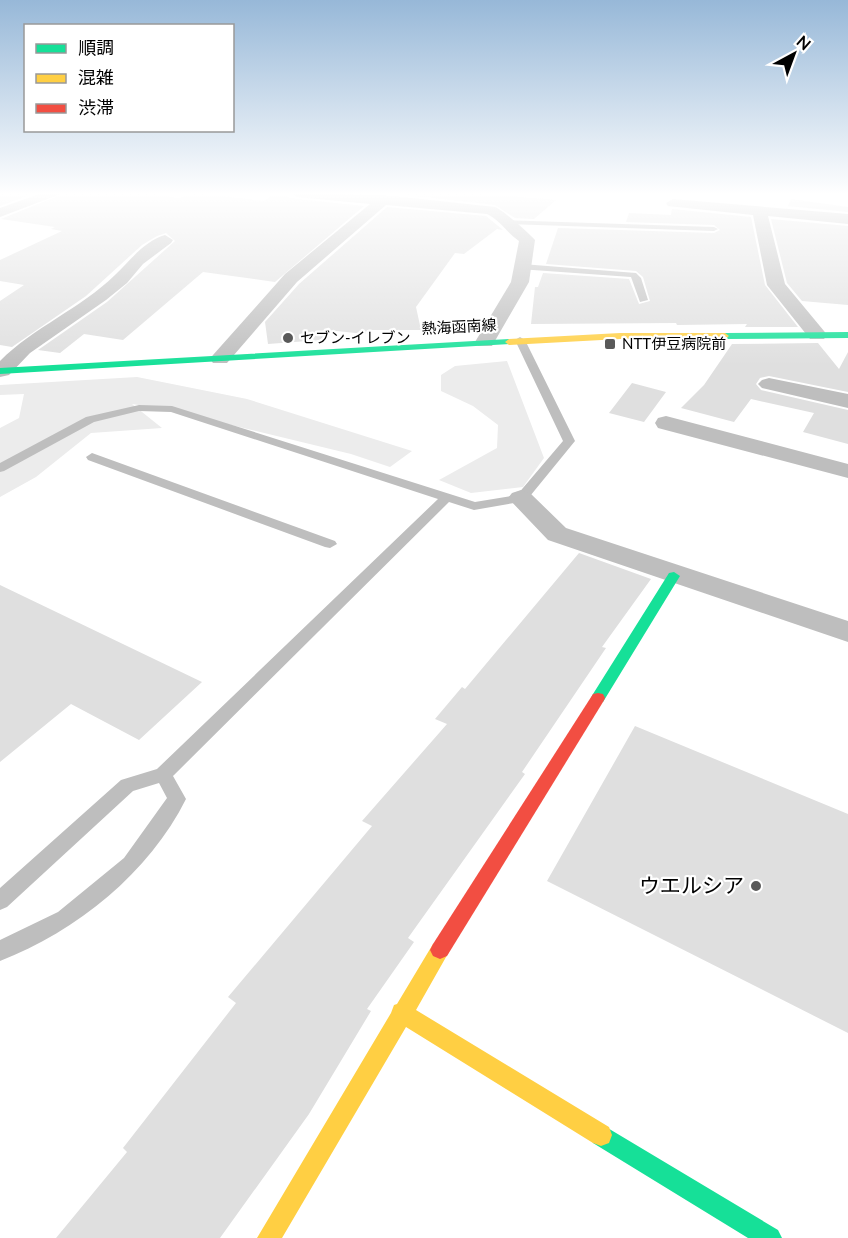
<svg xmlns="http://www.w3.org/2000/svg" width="848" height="1238" font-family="Lato,'Noto Sans JP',sans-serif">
  <rect width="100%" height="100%" fill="#fff"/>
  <path fill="#ececec" d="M507,361l37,97 -21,29 -52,6 -32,-13 58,-32 1,-23 -25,-19 -32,-15v-16l14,-9z
    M137,377l110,22 165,52 -22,16 -39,-13 -186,-45 -33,-5 30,24 -71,5 -55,44 -36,20v-69l19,-10 5,-24 -24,1v-10z"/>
  <path fill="#dfdfdf" d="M0,193h35l-35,13z
    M65,193h82l32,5 15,-5 70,8 10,-7 23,5 67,7 -89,76 -72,-10 -80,68 -39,-6 -24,19 -22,-3 69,-48 68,-61 -9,-8 -9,3 -15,9 -56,51 -74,51 -12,-2v-44l24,-16 -24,-4v-21l62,-29 -11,-2 4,-2 -54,-8z
    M390,193h80l86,7 -22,19 -19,-1 -20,-13z
    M697,197l91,9 3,-7 57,8v5z
    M387,207l99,9 17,14 -6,-1 -33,25 -9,-1 -39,54 5,23h-54l-2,4 -38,-4 -6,10 -53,4 -3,-22 34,-38z
    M672,209l79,8 14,68 33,42h-53l2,-3 -70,1 -1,-2 -145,1 4,-37h3l5,-14 86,6 10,25 11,-3 -7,-24 -7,-6 -90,-7 12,-36 156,5 6,-3 -6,-5 -88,-3 3,-9 42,2z
    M771,219l77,7v79l-46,-4 -15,-18z
    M818,343l21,26 9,-17v40l-79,-16 -9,2 -4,6 5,6 87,20v34l-45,-12 11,-19 -63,-14 -17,23 -53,-14 23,-23 28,-41z
    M632,383l34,9 -22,30 -35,-9z
    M579,553l72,26 -49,68 4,1 -84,124 3,2 -117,164 6,4 -47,67 4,2 -62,103 -89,124h-164l71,-86 -4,-4 113,-145 -8,-6 144,-171 -10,-5 85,-97 -12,-5 27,-32 3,2z
    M0,585l202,97 -63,58 -68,-36 -71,58z
    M635,726l213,88v219l-301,-152z"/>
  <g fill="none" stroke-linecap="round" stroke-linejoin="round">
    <path fill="#bebebe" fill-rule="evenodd" d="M502,220l212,7 4,2 -4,2 -209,-7z
      M522,264l114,9 5,5 7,22 -8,2 -9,-25 -112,-8 -1,-2z
      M520,337l5,3 50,101 -49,60 -52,9 -25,-8 -276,274 13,23c-37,74 -109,132 -186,162v-21l58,-28 66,-54 43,-60 -8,-15 -26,8 -126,116 -7,3v-22l121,-108 36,-11 281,-270 -267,-87 -32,-1 -45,11 -90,49 -4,1v-9l86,-46 53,-12 33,1 303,96 42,-7 46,-54 -48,-101z
      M92,453l243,88 2,3 -7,4 -5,-1 -237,-87 -2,-3z"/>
    <path fill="#bebebe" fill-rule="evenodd" d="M42,193h21l-63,24v-9z
      M290,193l94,2 111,12c8,3 34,26 40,33l-6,42 -37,64h-14l-3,-4 36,-60 8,-41c-12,-8 -19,-21 -32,-27l-101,-9 -89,77 -70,81h-14l-3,-4 3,-4 72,-81 85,-70 -73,-7z
      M673,199l175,15v10l-80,-8 17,68 39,47 3,4 -3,4h-14l-43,-54 -14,-70 -85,-9 -2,-3z
      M165,235l8,5 -2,3 -28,21 -16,19 -21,17 -76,53 -21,22 -9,2v-16c34,-34 80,-52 115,-86 15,-14 29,-34 50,-40z
      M769,378l79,16v14l-86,-20 -4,-4 4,-4z
      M666,416l182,48v14l-190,-50 -3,-5 3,-5z
      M521,490l9,3 36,35 282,93v21l-300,-102 -40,-42 4,-5z"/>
    <path fill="#16e098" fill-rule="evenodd" d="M848,332v6l-123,1 -4,-3 4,-3z
      M509,339l4,3 -1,2 -512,30v-6z
      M674,572l6,4 -77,126h-10l-2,-4 2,-4 76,-121z
      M601,1124l177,106 4,8h-34l-155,-95 -3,-8 3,-8z"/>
    <path fill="#ffcf43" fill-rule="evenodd" d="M620,333h105l4,3 -4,3h-105l-111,6 -4,-3 4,-3z
      M440,941l7,3 3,6 -34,60 193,117 3,8 -3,8 -8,3 -8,-3 -187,-116 -124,211h-25l134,-225 3,-8 3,-1 36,-60z"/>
    <path fill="#f24e42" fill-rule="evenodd" d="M598,693l5,1 2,4 -2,4 -156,254 -7,3 -7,-3 -3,-6 3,-6 160,-250z"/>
  </g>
  <linearGradient id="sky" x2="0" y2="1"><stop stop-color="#97b8d8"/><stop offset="0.53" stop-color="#fff"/><stop offset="1" stop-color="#fff" stop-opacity="0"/></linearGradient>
  <rect width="848" height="366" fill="url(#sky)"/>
  <g fill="#595959" stroke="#fff" stroke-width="2">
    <circle cx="288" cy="338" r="6"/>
    <rect x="604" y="338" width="12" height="12" rx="3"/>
    <circle cx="756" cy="886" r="6"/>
  </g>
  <g text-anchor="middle" stroke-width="4.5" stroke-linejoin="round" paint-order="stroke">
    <g font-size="15" fill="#000" stroke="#fff">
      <text transform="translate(459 327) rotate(-3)" y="5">熱海函南線</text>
    </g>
    <g font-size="15" fill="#000" stroke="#fff" text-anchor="start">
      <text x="300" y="343">セブン-イレブン</text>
      <text x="622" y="349">NTT伊豆病院前</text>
    </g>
    <g font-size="21" fill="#000" stroke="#fff" text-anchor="end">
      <text x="744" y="893">ウエルシア</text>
    </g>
  </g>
  <rect x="24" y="24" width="210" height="108" fill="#ffffff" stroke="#999999" stroke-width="1.5"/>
  <rect x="36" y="44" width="30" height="9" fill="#16e098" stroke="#999999" stroke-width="1.5"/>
  <text x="78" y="54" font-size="18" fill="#000000">順調</text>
  <rect x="36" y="74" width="30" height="9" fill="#ffcf43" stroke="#999999" stroke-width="1.5"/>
  <text x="78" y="84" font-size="18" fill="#000000">混雑</text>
  <rect x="36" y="104" width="30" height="9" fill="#f24e42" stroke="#999999" stroke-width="1.5"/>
  <text x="78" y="114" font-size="18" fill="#000000">渋滞</text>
  <g transform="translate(794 54) rotate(41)" stroke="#ffffff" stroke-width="4.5" paint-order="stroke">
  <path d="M0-4.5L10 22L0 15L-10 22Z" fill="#000000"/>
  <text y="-9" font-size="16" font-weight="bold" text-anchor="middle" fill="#000000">N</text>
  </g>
</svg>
